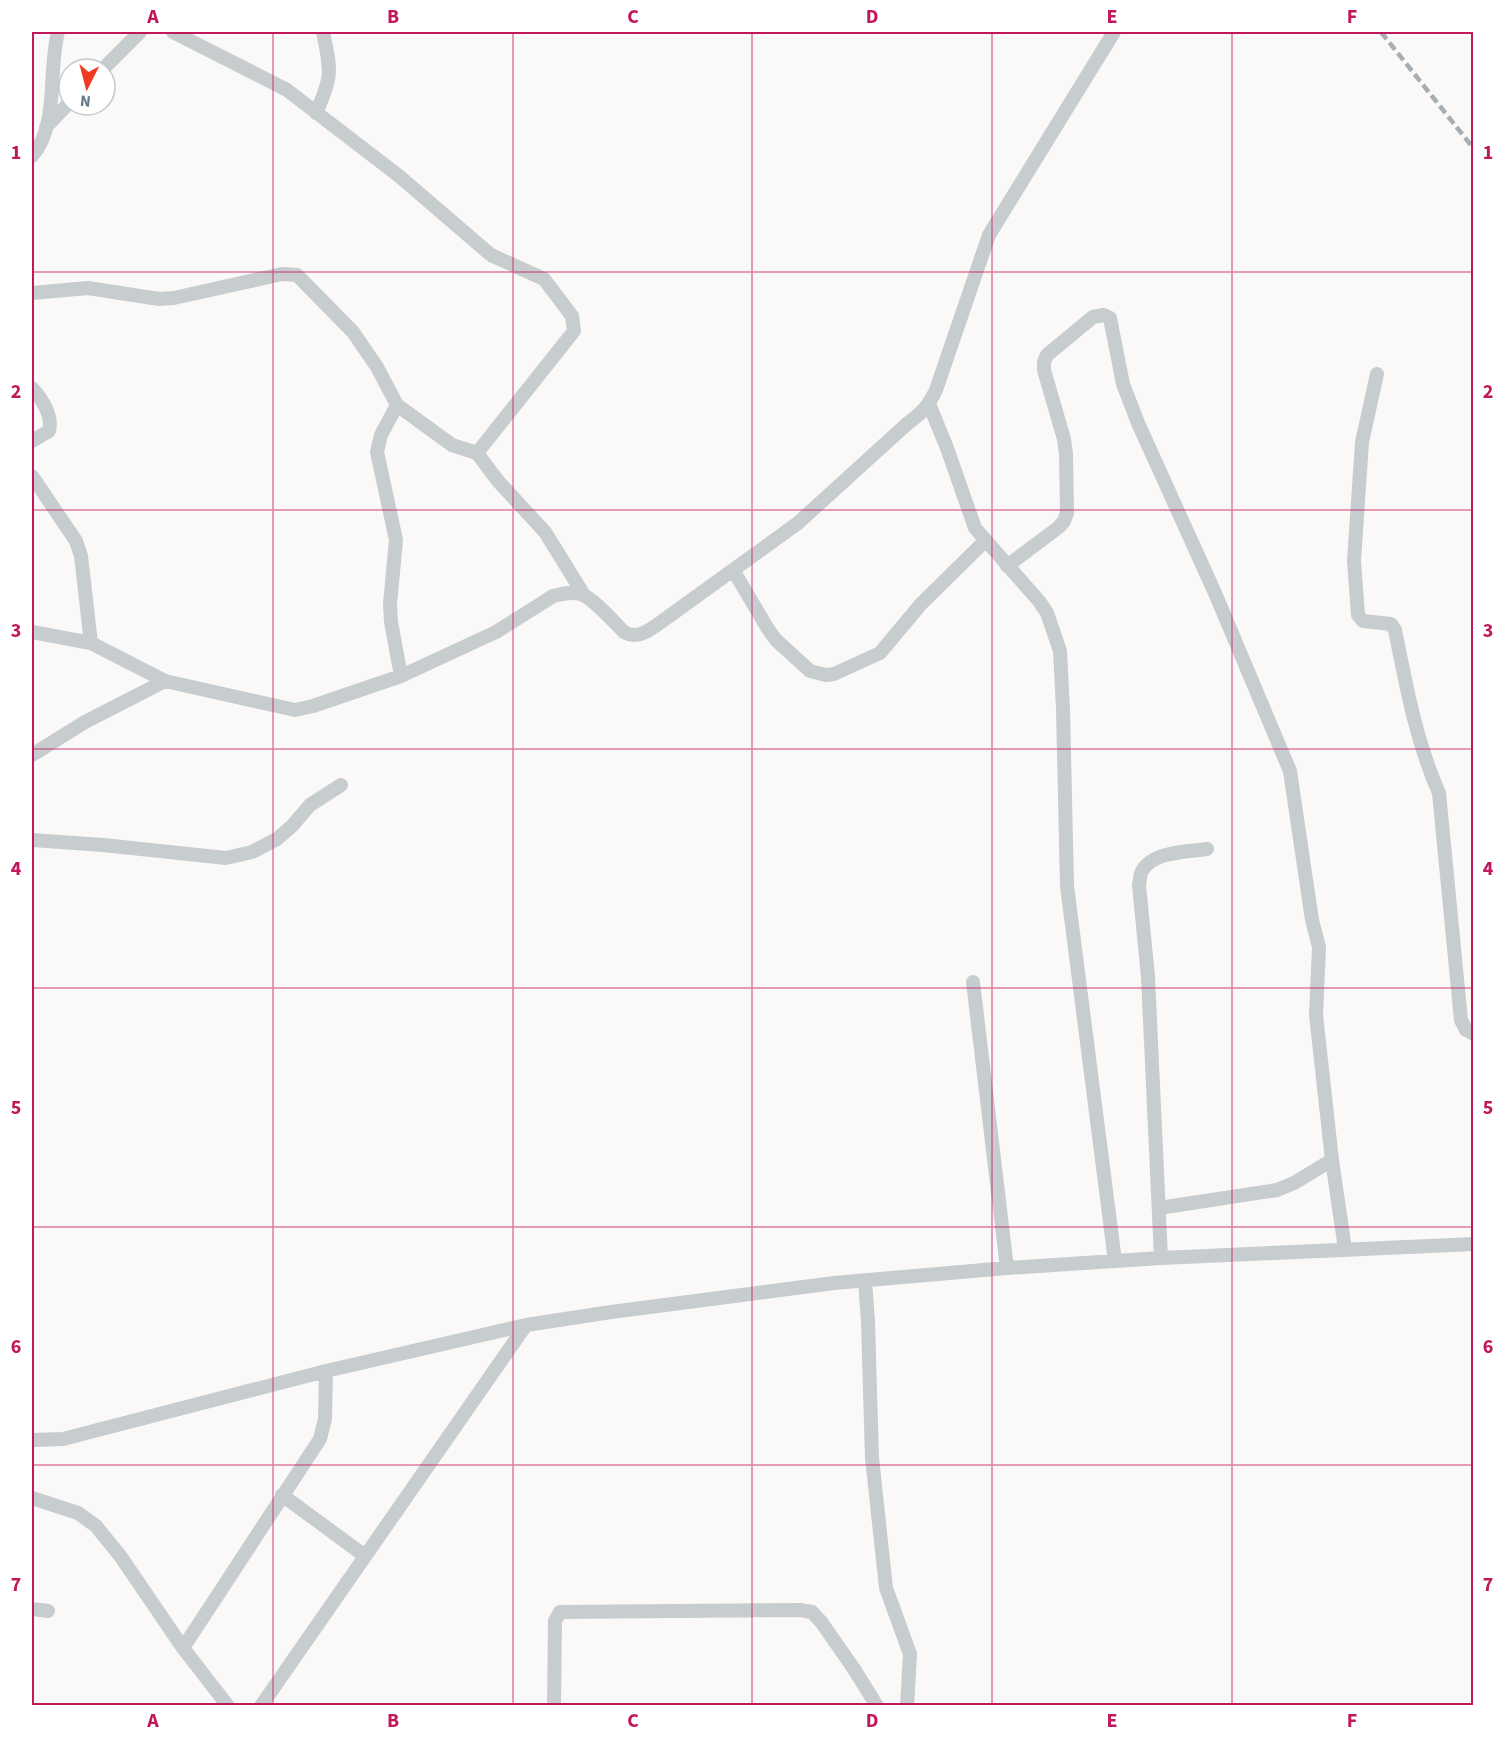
<svg xmlns="http://www.w3.org/2000/svg" width="1505" height="1737" font-family="'Source Sans 3',sans-serif">
  <rect width="100%" height="100%" fill="#faf9f7"/>
  <g fill="none" stroke-linecap="round" stroke-linejoin="round">
    <path stroke="#c7cccf" stroke-width="14" d="M173,32l114,58 112,86 92,79 53,24 28,37 2,15 -97,122
      M103,69l37,-37
      M316,113c17,-38 15,-42 7,-81
      M46,127l23,-24
      M32,156c27,-30 16,-87 26,-124
      M32,293l56,-5 71,11 15,-1 108,-24 15,1 56,57 24,35 20,38 55,40 25,8 21,28 47,51 39,63
      M1377,374l-15,68 -8,119 4,54 5,6 28,3 4,6c11,55 21,111 44,163l22,227 5,10 8,4
      M32,388c10,11 21,28 17,43l-17,10
      M929,404l18,44 28,80 64,73 8,12 13,38 3,58 4,177 48,375
      M397,405l-16,30 -4,17 19,88 -6,64 1,18 10,54
      M32,476l44,65 5,15 10,87
      M1007,566l52,-39 5,-6 3,-8 -1,-59 -2,-15 -20,-69v-8l3,-7 46,-38 11,-2 6,3 13,66 15,39 77,170 75,178 22,149 7,27 -3,68 16,145 13,89
      M733,570l35,59 8,11 34,31 16,4 8,-1 46,-21 41,-49 64,-63
      M32,632l59,11 74,38 130,29 18,-4 88,-30 95,-44 57,-36c9,-2 19,-5 28,-2 12,4 33,28 43,38 14,8 25,-2 37,-10l137,-99 110,-100c14,-10 21,-18 28,-33l53,-155 125,-203
      M32,755l53,-33 80,-41
      M32,840l71,5 123,13 26,-6 25,-13 15,-13 18,-21 31,-20
      M973,982l34,286
      M1159,1208l118,-18 17,-7 38,-23
      M1161,1258l-13,-281 -9,-92c1,-4 1,-11 3,-14 11,-20 46,-19 65,-22
      M865,1280l3,42 4,136 14,130 24,66 -3,52
      M32,1440l31,-1 263,-68 200,-46 85,-13 223,-29 173,-15 154,-10 313,-14
      M282,1495l83,61
      M32,1498l46,15 18,13 25,31 62,91 45,58
      M32,1609l16,2
      M183,1648l137,-209 5,-20 1,-48
      M261,1706l265,-381
      M554,1706l1,-85 5,-9 240,-2 12,2 10,11 32,46 23,37"/>
    <path stroke="#a5aeb2" stroke-width="4.5" stroke-dasharray="9 4.5" stroke-linecap="butt" d="M1381,32l93,117"/>
  </g>
  <path fill="none" stroke="#c2185b" stroke-width="1.5" stroke-opacity="0.55" d="M273,32v1674M513,32v1674M752,32v1674M992,32v1674M1232,32v1674M32,272h1442M32,510h1442M32,749h1442M32,988h1442M32,1227h1442M32,1465h1442"/>
  <rect width="1505" height="1737" fill="none" stroke="#ffffff" stroke-width="66"/>
  <g transform="translate(87 87) rotate(186)"><circle r="28" fill="#ffffff" stroke="#c1c9ce" stroke-width="1.5"/>
  <path d="M0-4.5L10 22L0 15L-10 22Z" fill="#ef3b22"/>
  <text y="-9" font-size="16" font-weight="bold" text-anchor="middle" fill="#637984">N</text>
  </g>
  <rect x="33" y="33" width="1439" height="1671" fill="none" stroke="#c2185b" stroke-width="2"/>
  <g font-size="20" text-anchor="middle" font-weight="bold" fill="#c2185b">
    <text x="153" y="23">A</text>
    <text x="393" y="23">B</text>
    <text x="633" y="23">C</text>
    <text x="872" y="23">D</text>
    <text x="1112" y="23">E</text>
    <text x="1352" y="23">F</text>
    <text x="16" y="159">1</text>
    <text x="1488" y="159">1</text>
    <text x="16" y="398">2</text>
    <text x="1488" y="398">2</text>
    <text x="16" y="637">3</text>
    <text x="1488" y="637">3</text>
    <text x="16" y="875">4</text>
    <text x="1488" y="875">4</text>
    <text x="16" y="1114">5</text>
    <text x="1488" y="1114">5</text>
    <text x="16" y="1353">6</text>
    <text x="1488" y="1353">6</text>
    <text x="16" y="1591">7</text>
    <text x="1488" y="1591">7</text>
    <text x="153" y="1727">A</text>
    <text x="393" y="1727">B</text>
    <text x="633" y="1727">C</text>
    <text x="872" y="1727">D</text>
    <text x="1112" y="1727">E</text>
    <text x="1352" y="1727">F</text>
  </g>
</svg>
